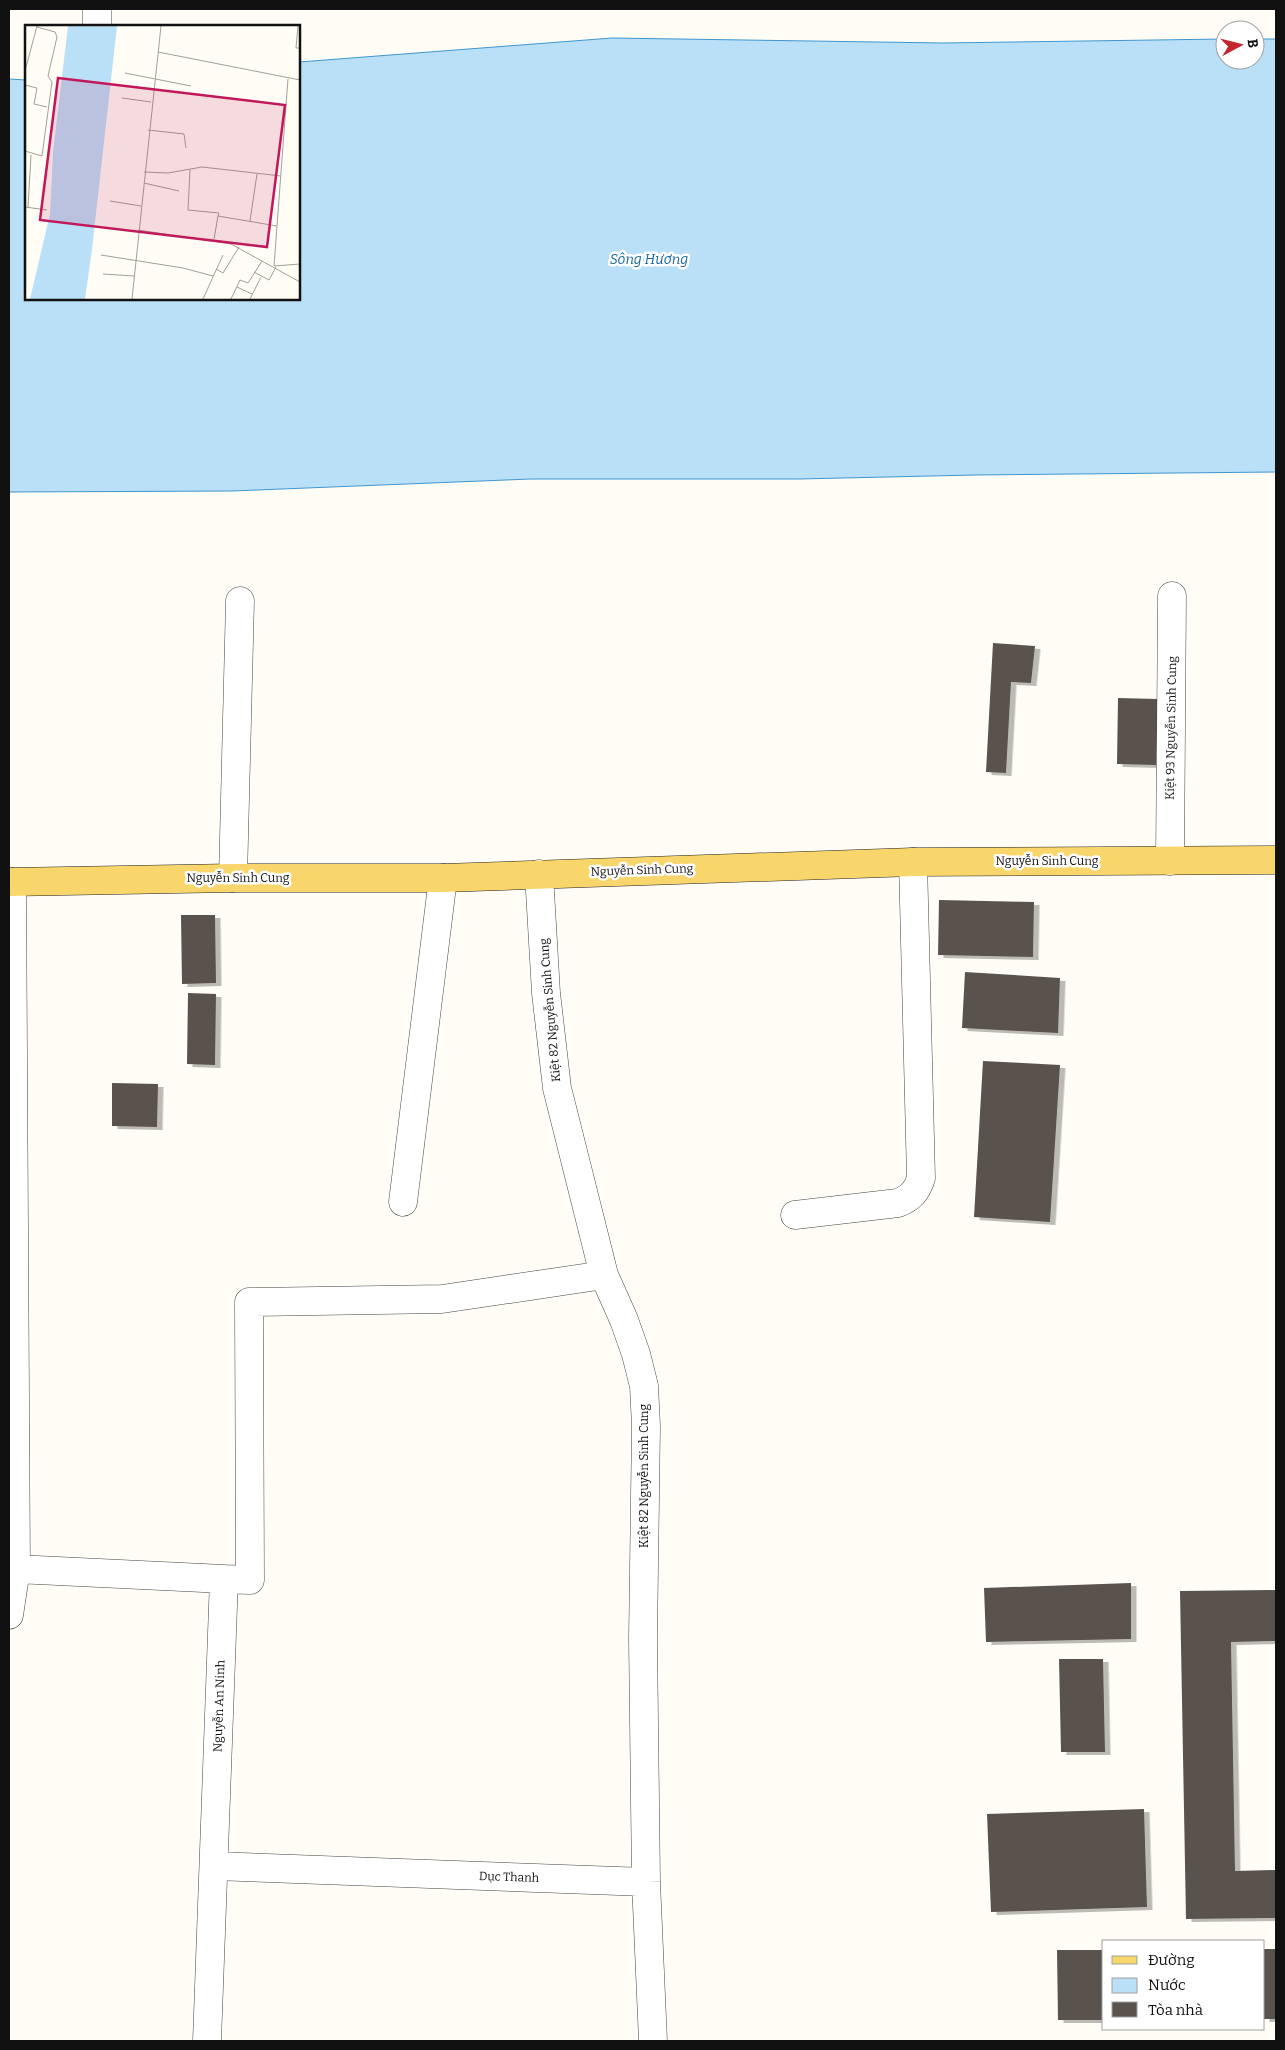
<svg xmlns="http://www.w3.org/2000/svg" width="1285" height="2050" font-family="Bitter,serif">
  <defs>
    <filter id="shadow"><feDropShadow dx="5.5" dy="3" stdDeviation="0" flood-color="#0004"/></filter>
  </defs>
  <rect width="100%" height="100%" fill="#fffdf5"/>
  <path fill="#b9e0f7" stroke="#3f96cf" d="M612,38l331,5 282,-4v21h30v-21h21v433l-301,3 -176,4h-268l-299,12 -223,1v-413l17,1v219h273v-237z"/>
  <path fill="#5a524d" filter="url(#shadow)" d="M993,643l42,3 -4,37 -20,-1 -5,91 -20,-1z
    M1118,698l40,1 -2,66 -39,-1z
    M939,900l95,2 -1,55 -95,-2z
    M181,915h34l1,68 -34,1z
    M965,972l95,6 -2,55 -96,-5z
    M188,993l28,1 -1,71 -28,-1z
    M983,1061l77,4 -10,157 -76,-5z
    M112,1083l46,1 -1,43 -45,-1z
    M1131,1583v56l-145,3 -2,-54z
    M1276,1590v51l-45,1 4,229 41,-1v48l-90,1 -6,-328z
    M1059,1659h44l2,93h-44z
    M1144,1809l3,98 -156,5 -4,-98z
    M1264,1949h12v70h-12z
    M1057,1950h47v70h-46z"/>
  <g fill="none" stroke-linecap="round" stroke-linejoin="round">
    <g stroke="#444" stroke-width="29">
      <path id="minor" d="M97,9v17
        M1170,861l2,-265
        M539,874l7,119 11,95 47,187 20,45 12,34 8,32 2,40 -3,213 3,243 7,159
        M233,878l7,-277
        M403,1202l40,-324
        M795,1215l103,-12c13,-5 19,-12 23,-25l-8,-316
        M16,1569l208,10 -17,462
        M224,1579l26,1 -1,-278 193,-3 162,-24
        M9,1615l7,-46 -4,-687
        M214,1866l432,16"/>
    </g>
    <g stroke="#222" stroke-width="29">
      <path id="major" d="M9,882l224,-4h210l470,-16 363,-2"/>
    </g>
    <use href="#minor" stroke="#fff" stroke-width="28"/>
    <use href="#major" stroke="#f9d66b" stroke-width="28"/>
  </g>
  <g text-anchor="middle" stroke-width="5" stroke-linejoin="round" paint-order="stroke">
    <g font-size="12" fill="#111" stroke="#fff">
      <text transform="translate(1171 728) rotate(-89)" y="4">Kiệt 93 Nguyễn Sinh Cung</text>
      <text x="1047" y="865">Nguyễn Sinh Cung</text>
      <text transform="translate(642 870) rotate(-2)" y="4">Nguyễn Sinh Cung</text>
      <text x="238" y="882">Nguyễn Sinh Cung</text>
      <text transform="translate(550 1010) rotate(-95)" y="4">Kiệt 82 Nguyễn Sinh Cung</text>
      <text transform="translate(644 1476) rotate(-90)" y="4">Kiệt 82 Nguyễn Sinh Cung</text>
      <text transform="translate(219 1706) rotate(-88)" y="4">Nguyễn An Ninh</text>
      <text transform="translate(509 1877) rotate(2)" y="4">Dục Thanh</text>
    </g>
    <g font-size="14" font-style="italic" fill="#1768a6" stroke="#fff">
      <text x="649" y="264">Sông Hương</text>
    </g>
  </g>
  <g transform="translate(25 25)">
    <rect width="275" height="275" fill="#fffdf5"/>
    <path d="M43,1h49l-25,223 -7,50h-55l20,-85 3,-62z" fill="#b9e0f7"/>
    <path fill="none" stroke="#a09f9a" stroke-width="1" d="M273,1l-2,22h4M133,27l142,28M0,46l12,-45M100,48l66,13M263,54l-14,187 26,-2M0,60l12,3 -3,16 13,3M97,73l29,4M123,105l36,4 2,14M0,126l17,5 10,-74 -4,-6 9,-39 -2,-5 -18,-5M165,145l-2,40 31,3 -1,3M119,147l24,1 34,-6 79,9M119,158l35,8M85,176l31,5M0,182l22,3M3,182l3,-52M225,196l7,-47M113,205l93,14 69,38M189,214l4,-23 59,10M76,230l82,13 30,8M191,244l7,4 16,-26M229,247l15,8 7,-13M78,249l31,2M212,262l15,7M107,274l29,-273M178,274l20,-44M206,274l9,-19 8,3 14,-22M225,274l11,-22"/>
    <path fill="#c2185b" fill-opacity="0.15" stroke="#c2185b" stroke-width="2.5" d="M33,53l227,27 -18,142 -227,-27z"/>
    <rect width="275" height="275" fill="none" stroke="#111" stroke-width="2.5"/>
  </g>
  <rect width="1285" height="2050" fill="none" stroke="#111111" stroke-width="20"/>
  <rect x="1102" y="1940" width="162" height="90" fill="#ffffff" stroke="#a0a0a0"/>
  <rect x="1112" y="1956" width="25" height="8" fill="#f9d66b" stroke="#a0a0a0"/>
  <text x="1148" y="1965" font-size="15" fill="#111111">Đường</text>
  <rect x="1112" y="1978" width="25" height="15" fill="#b9e0f7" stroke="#a0a0a0"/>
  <text x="1148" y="1990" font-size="15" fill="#111111">Nước</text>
  <rect x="1112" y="2002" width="25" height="15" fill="#5a524d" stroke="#a0a0a0"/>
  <text x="1148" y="2015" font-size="15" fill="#111111">Tòa nhà</text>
  <g transform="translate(1240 45) rotate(83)"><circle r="24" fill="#ffffff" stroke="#a0a0a0"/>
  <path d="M0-4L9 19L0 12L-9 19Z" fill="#c4262e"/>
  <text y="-8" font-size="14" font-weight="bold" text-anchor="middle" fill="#111111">B</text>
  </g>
</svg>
